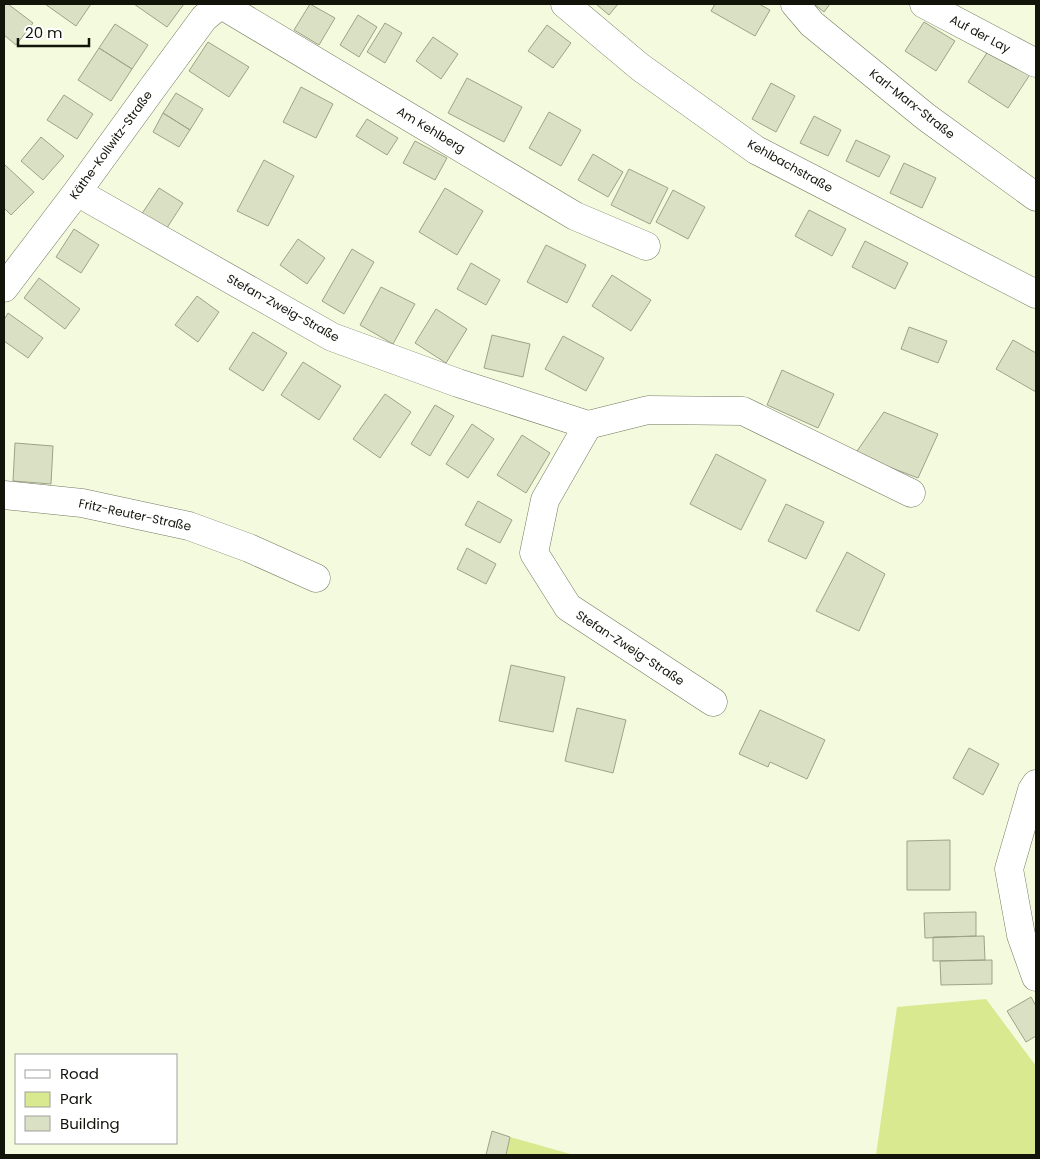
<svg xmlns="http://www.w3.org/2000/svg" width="1040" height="1159" font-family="Poppins,sans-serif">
  <rect width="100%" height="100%" fill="#f3fadd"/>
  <path fill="#d8e990" d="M986,999l50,67v89h-160l21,-148z
    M510,1137l64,18h-68z"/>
  <path fill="#dae0c4" stroke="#9da388" d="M4,4h4l25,19 -17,22 -12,-10z
    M45,4h46l-15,22z
    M134,4h50l-17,23z
    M310,4l25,14 -16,27 -25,-15z
    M596,4h22l-9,11z
    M715,4h44l11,6 -15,26 -44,-25z
    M814,4h16l-6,8z
    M358,15l19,12 -18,30 -19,-12z
    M924,22l31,19 -19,30 -31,-20z
    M385,23l17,10 -17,30 -18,-11z
    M115,24l33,21 -16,24 -33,-21z
    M547,25l24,18 -18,25 -25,-17z
    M433,37l25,17 -17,25 -25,-18z
    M208,42l41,25 -20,30 -40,-26z
    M99,48l33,21 -21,32 -33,-21z
    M990,48l41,25 -23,35 -40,-26z
    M467,78l55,29 -18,35 -56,-29z
    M771,83l24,13 -19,36 -24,-13z
    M301,87l32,17 -17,34 -33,-16z
    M176,93l27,16 -13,21 -27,-17z
    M64,95l29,19 -16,25 -30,-19z
    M549,112l32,18 -20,36 -32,-18z
    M163,113l27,17 -11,17 -26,-15z
    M814,116l27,14 -13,26 -28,-13z
    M367,119l31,19 -11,17 -31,-19z
    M41,137l23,19 -21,24 -22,-19z
    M856,140l34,16 -11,21 -33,-16z
    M415,141l32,17 -12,22 -32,-17z
    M593,154l30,18 -15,25 -30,-17z
    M264,160l30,16 -26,50 -31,-15z
    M904,163l32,15 -14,30 -32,-15z
    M5,165l29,27 -23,23 -7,-7v-42z
    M629,169l39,19 -18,36 -39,-19z
    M159,188l24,15 -20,31 -24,-16z
    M445,188l38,23 -26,44 -38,-23z
    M673,190l32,17 -17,32 -32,-17z
    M809,210l37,19 -14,27 -37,-20z
    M74,229l25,16 -18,28 -25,-16z
    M298,239l27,19 -18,26 -27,-19z
    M865,241l43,22 -13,26 -43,-22z
    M546,245l40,20 -19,38 -40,-21z
    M352,249l22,13 -30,52 -22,-13z
    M471,263l29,17 -14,25 -29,-16z
    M612,275l39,25 -20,31 -39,-25z
    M39,278l41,31 -15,20 -41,-31z
    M381,287l34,17 -22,40 -33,-19z
    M197,296l22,16 -21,30 -23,-17z
    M436,309l31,20 -21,34 -31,-20z
    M8,313l35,25 -15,20 -24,-17v-21z
    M909,327l38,14 -9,22 -37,-14z
    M253,332l34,21 -24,38 -34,-22z
    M492,335l38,9 -7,33 -39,-9z
    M563,336l41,22 -18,33 -41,-22z
    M1013,340l23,13v39l-40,-23z
    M303,362l38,24 -22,34 -38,-25z
    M782,370l52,24 -16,34 -51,-23z
    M385,394l26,18 -31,46 -27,-19z
    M435,405l19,11 -24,40 -19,-12z
    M884,412l54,22 -20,44 -63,-24z
    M472,424l22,15 -26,39 -22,-14z
    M522,435l28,18 -24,40 -29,-18z
    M15,443l38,3 -2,38 -38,-3z
    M716,454l50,26 -25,50 -51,-26z
    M478,501l34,19 -12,23 -35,-18z
    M786,504l38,18 -18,37 -38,-18z
    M467,548l29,16 -10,20 -29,-15z
    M847,552l38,22 -26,57 -43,-20z
    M511,665l54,12 -12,55 -54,-11z
    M577,708l49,12 -13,53 -48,-12z
    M760,710l65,30 -18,39 -37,-17 -2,5 -29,-13z
    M969,748l30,16 -16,31 -30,-17z
    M950,840v50h-43v-49z
    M976,912v24l-51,2 -1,-25z
    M984,936l1,24 -52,1v-24z
    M992,960v24l-51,1 -1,-24z
    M1031,997l5,9v30l-10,6 -19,-31z
    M492,1131l18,6 -4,18h-20z"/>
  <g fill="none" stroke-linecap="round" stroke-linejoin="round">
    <g stroke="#747960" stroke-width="29">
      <path id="minor" d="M220,4l355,212 71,30
        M565,4l75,63 116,83 280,144
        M795,4l17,20 114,93 110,80
        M924,4l112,59
        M77,192l255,145 126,46 130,42 60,-15 95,1 168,82
        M4,288l73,-96 74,-102 53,-72 17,-14
        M588,425l-43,75 -11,53 34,54 145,95
        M4,495l78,8 107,23 60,22 67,30
        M1036,784l-4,6 -23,79 12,66 15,42"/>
    </g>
    <use href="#minor" stroke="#fff" stroke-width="28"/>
  </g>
  <g text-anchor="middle" stroke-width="4" stroke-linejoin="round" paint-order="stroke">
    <g font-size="12" fill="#12140a" stroke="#fff">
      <text transform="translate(980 34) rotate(28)" y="4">Auf der Lay</text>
      <text transform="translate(912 104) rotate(38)" y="4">Karl-Marx-Straße</text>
      <text transform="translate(431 130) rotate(31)" y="4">Am Kehlberg</text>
      <text transform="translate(111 145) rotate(-54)" y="4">Käthe-Kollwitz-Straße</text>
      <text transform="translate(790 166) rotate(29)" y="4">Kehlbachstraße</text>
      <text transform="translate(283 308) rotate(29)" y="4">Stefan-Zweig-Straße</text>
      <text transform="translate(135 515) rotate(12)" y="4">Fritz-Reuter-Straße</text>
      <text transform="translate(630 648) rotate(33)" y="4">Stefan-Zweig-Straße</text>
    </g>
  </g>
  <rect width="1040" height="1159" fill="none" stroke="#12140a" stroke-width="10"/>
  <rect x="15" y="1054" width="162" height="90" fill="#ffffff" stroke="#a0a19d"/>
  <rect x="25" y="1070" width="25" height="8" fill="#ffffff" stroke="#a0a19d"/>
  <text x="60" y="1079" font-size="15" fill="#12140a">Road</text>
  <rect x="25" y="1092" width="25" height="15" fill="#d8e990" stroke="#a0a19d"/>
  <text x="60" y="1104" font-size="15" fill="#12140a">Park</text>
  <rect x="25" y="1116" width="25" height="15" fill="#dae0c4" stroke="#a0a19d"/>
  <text x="60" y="1129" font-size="15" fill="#12140a">Building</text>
  <path d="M18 38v8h71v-8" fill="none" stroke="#12140a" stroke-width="2.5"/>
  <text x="25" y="38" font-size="15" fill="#12140a" stroke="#ffffff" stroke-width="4" paint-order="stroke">20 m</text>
</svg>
